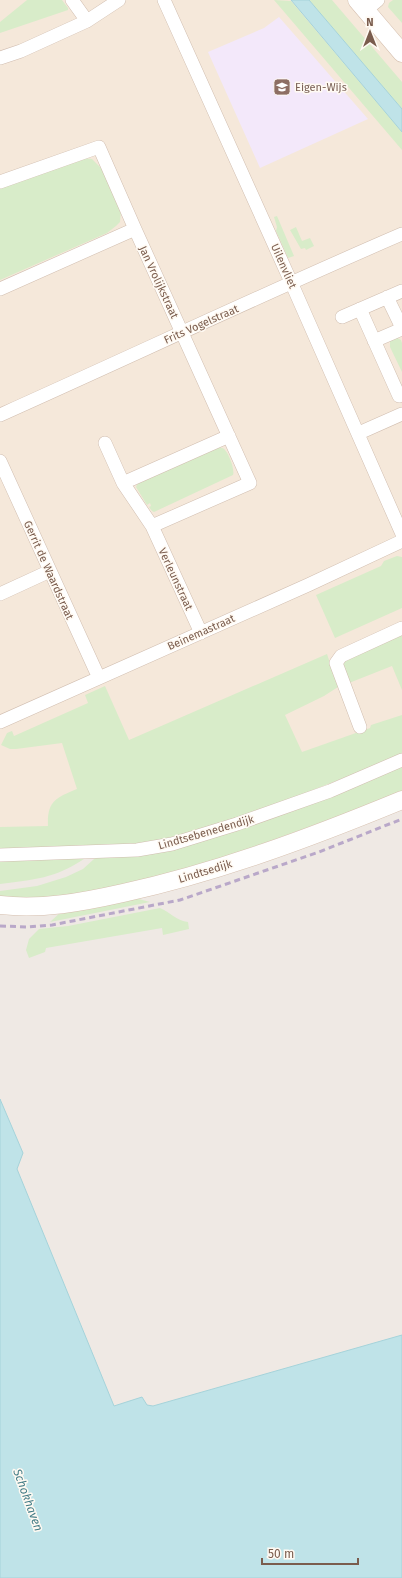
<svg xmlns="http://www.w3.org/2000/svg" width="402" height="1578" font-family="'Fira Sans',sans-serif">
  <rect width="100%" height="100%" fill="#fdf6ec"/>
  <path fill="#f5e8da" d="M0,0h402v734l-402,130z"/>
  <path fill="#efe9e4" d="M402,763v587l-402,136v-618l238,-26z"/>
  <path fill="#f3e8fa" d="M279,17l89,102 -108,49 -52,-116 56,-24z"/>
  <path fill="#d8ecc9" d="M27,0h35l6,8v2l-68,23v-11z
    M274,0l17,1 111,131v18z
    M309,0h23l70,82v27z
    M393,0h9v23l-14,-16 1,-4z
    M83,158l9,1 10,10 19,41 -1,12 -4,4 -9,7 -107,47v-92z
    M277,216l17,40 -6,2 -12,-27 1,-4 -3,-10z
    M296,227l6,14 8,-3 4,8 -8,4 -1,-2 -4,1 -11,-19z
    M396,337l5,3 1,3v29l-12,-25v-8z
    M216,448c3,0 7,-1 9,2 4,4 10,20 8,25l-79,37 -2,-1 -3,-4 2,-1 -1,-3 -3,2 -11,-18 2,-4z
    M397,556l5,1v51l-67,30 -19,-43 65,-29 3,-5z
    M402,634v56l-10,-24 -43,17 -7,-18 2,-6z
    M327,654l11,33 -14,9 -39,19 17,37 68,-24 1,-3 31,-10v40l-127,50 -95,31 -29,7 -151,8v-24l48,-1c-1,-24 7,-28 29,-37l-15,-46 -46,6h-6l-9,-4 6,-12 5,-2 2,5 74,-33 -3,-8 20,-9 24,54z
    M402,764v27l-41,17 -135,49 -67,20 -95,20 -64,1v-7l37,-5 29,-9 17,-8 11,-10 7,-3 50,-3z
    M82,856l2,3c-28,19 -51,21 -84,25v-25z
    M135,898l15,4 -100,20 12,-11z
    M160,908c10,4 17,13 28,14l1,7 -26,6 -1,-7 -116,20 -1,4 -16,6 -3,-8 3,-11 10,-10 29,-3z"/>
  <path fill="#bfe3e8" stroke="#a5d3da" d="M291,0h18l93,109v23z
    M0,1099l23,54 -6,16 97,237 28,-9 5,8 6,1 249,-71v243h-402z"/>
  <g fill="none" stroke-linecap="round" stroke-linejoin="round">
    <g stroke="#d1beb0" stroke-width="14">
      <path id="street" d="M72,0l15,21
        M164,0l127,282 111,252
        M366,10l12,-10
        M0,58l21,-7 66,-30 32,-21
        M0,182l99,-35 36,82 115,254 -98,43
        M0,289l135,-60
        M387,297l15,31
        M360,309l39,87
        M342,317l60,-26
        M374,341l28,-12
        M0,415c134,-60 267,-123 402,-181
        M359,433l43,-19
        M105,443l18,40 29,43 49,107
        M0,461l99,217
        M123,483l106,-47
        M0,594l50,-23
        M0,722l308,-137 94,-44
        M360,727l-24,-64 5,-7 61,-28
        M0,855l137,-5 35,-6 65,-20 93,-33 72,-31"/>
    </g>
    <g stroke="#d6c0b0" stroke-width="19">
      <path id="secondary" d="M357,0l45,53
        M0,905c41,5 83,-3 123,-12 96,-21 189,-56 279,-93"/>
    </g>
    <use href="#street" stroke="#fff" stroke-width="13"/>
    <use href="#secondary" stroke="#fff" stroke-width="18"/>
    <path stroke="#b9a8c9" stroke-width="3" stroke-dasharray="6 4" stroke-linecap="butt" d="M0,926l28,1 24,-2 128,-25 139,-48 83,-33"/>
  </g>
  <defs>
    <g id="school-square" transform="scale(0.9)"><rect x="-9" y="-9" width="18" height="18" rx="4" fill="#8d6e63" stroke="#fffaf3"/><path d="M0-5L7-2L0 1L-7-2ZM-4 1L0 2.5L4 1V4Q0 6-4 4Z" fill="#fff"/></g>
  </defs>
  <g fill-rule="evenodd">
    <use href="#school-square" x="282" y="87"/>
  </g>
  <g text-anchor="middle" stroke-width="3" stroke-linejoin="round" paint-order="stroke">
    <g font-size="11" fill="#785e54" stroke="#fffaf3" text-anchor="start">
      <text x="295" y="91">Eigen-Wijs</text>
    </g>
    <g font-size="11" fill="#7a5c4d" stroke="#fffaf3">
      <text transform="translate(284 266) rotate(66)" y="4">Uilenvliet</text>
      <text transform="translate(159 282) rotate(65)" y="4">Jan Vrolijkstraat</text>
      <text transform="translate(201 324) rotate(-24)" y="4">Frits Vogelstraat</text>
      <text transform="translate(49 570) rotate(66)" y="4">Gerrit de Waardstraat</text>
      <text transform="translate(176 579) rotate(65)" y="4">Verleunstraat</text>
      <text transform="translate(201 632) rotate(-24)" y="4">Beinemastraat</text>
      <text transform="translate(206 832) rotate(-16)" y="4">Lindtsebenedendijk</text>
      <text transform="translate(205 871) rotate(-17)" y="4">Lindtsedijk</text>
    </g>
    <g font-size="12" font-style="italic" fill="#437c86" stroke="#fffaf3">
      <text transform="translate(28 1500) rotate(70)" y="4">Schokhaven</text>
    </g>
  </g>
  <g transform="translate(370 32)" stroke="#fffaf3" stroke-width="3" paint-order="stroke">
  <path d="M0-3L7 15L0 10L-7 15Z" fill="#7a5c4d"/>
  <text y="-6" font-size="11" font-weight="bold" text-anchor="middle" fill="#7a5c4d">N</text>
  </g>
  <path d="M262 1558v6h96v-6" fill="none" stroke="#7a5c4d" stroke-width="2"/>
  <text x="268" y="1558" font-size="12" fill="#7a5c4d" stroke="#fffaf3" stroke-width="3" paint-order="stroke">50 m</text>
</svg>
